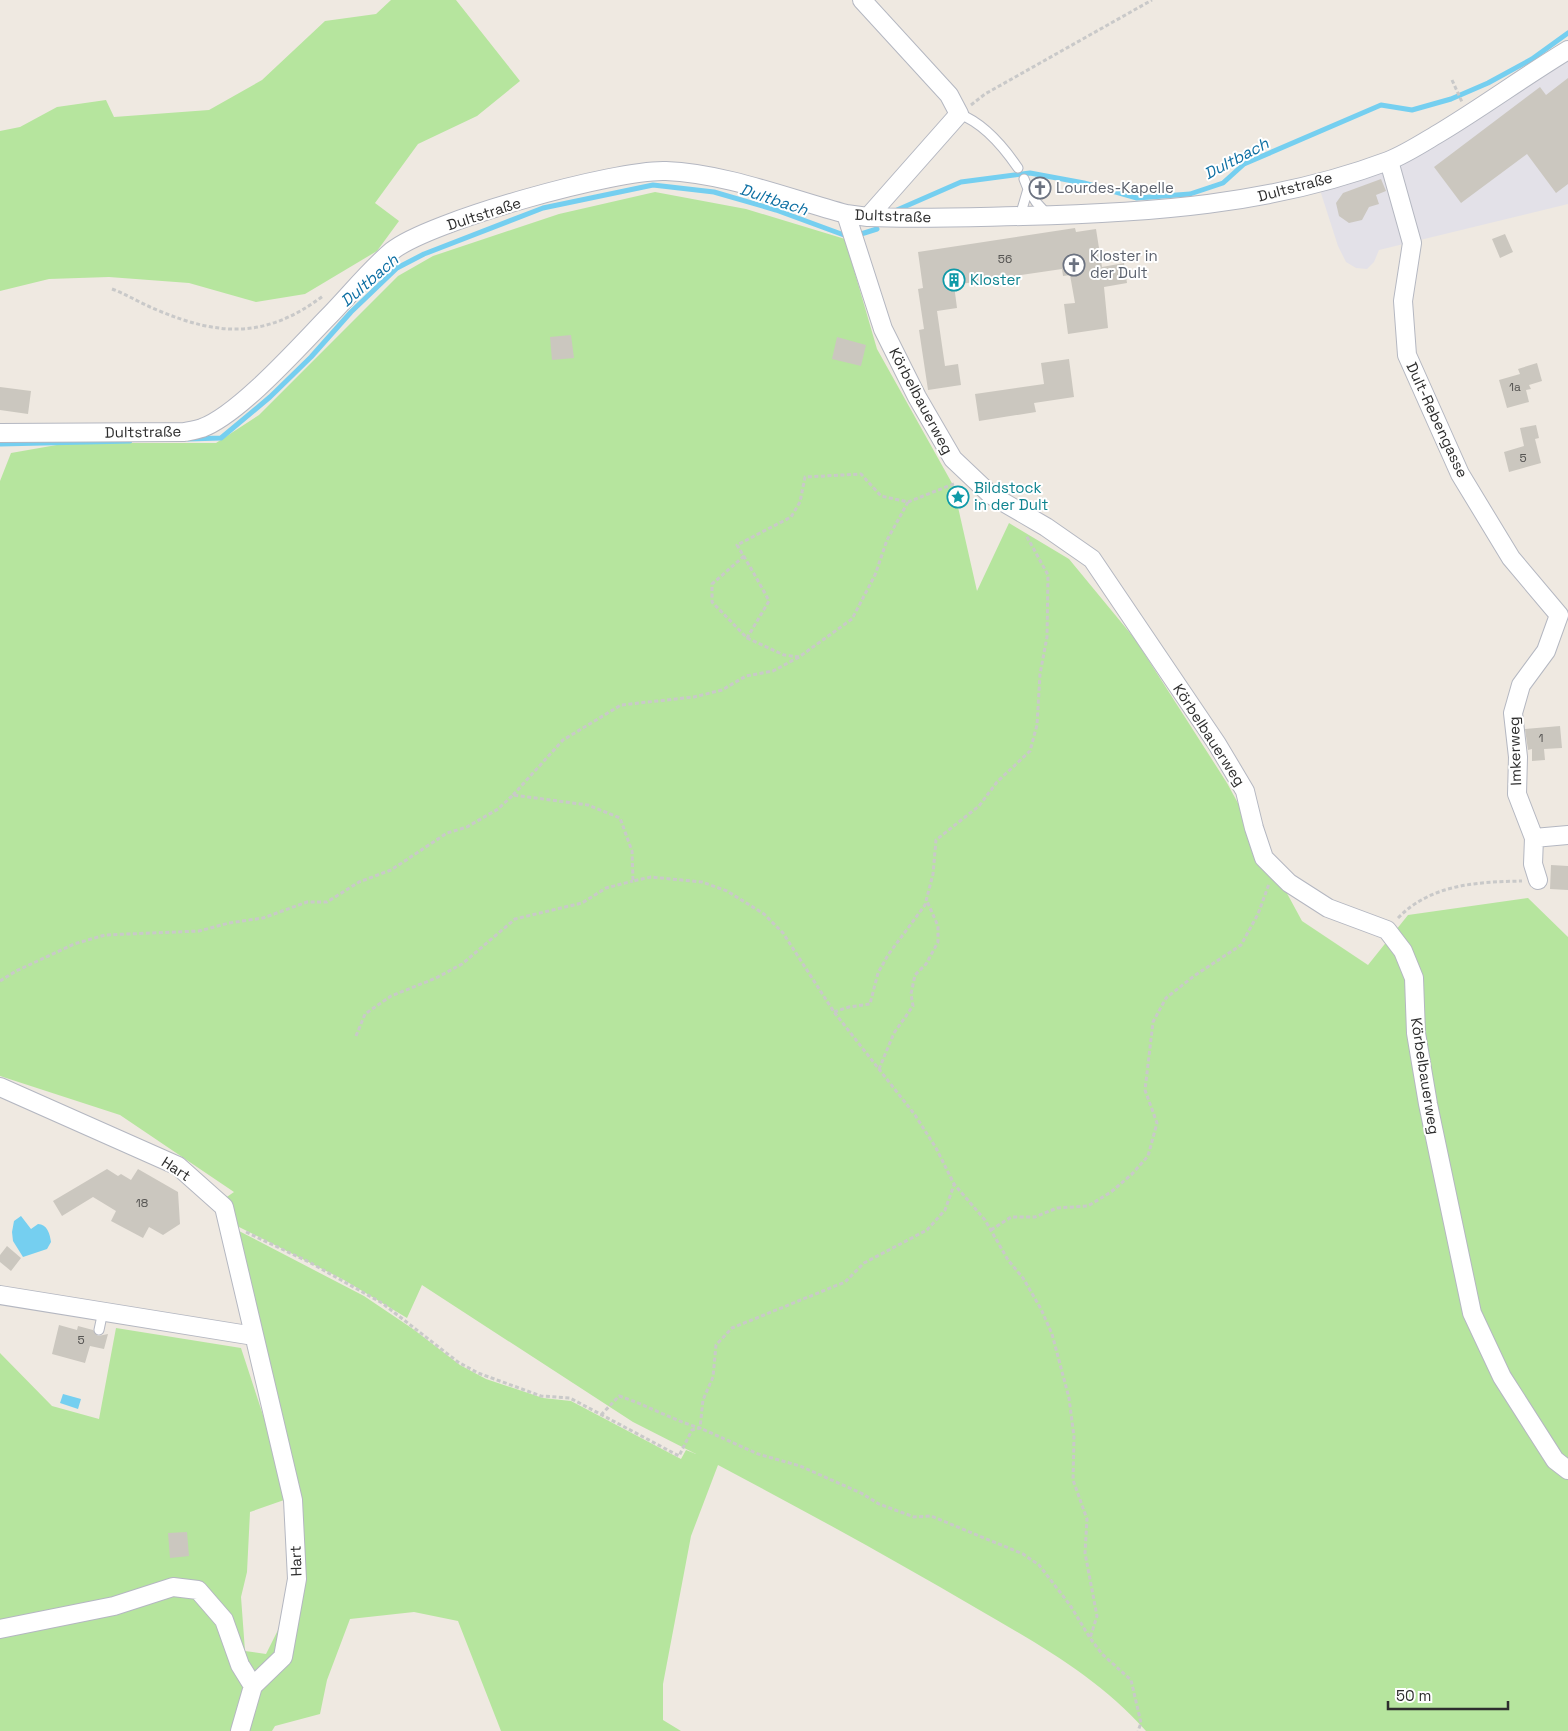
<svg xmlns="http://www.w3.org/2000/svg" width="1568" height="1731" font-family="'Space Grotesk',sans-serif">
  <rect width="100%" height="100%" fill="#efe9e1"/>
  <path fill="#e3e1e8" d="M1568,57v147l-189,46 -5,12 -7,7 -11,-1 -10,-6 -8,-16 -19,-59 85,-28z"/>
  <path fill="#b6e59e" d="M391,0h65l64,81 -43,35 -59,28 -43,59 24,18 -22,30 -72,43 -49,8 -67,-19 -80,-6 -60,2 -49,12v-160l20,-4 37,-20 49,-7 8,17 95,-7 53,-30 63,-59 51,-7z
    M655,192l91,17 99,30 32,110 76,136 24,106 32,-68 60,36 66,80 92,144 75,138 66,44 40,-50 120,-17 40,39v794h-422c-48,-54 -108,-87 -170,-123 -85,-50 -171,-97 -258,-143l-27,71 -28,148v36l18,11h-180l-43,-110 -44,-9 -64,7 -23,61 -7,34 -45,12 -3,5h-272v-378l52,53 47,13 17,-91 125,20 41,125 5,26 -37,13 -3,60 -6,25 4,54 21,3 14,-28 18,-4 7,-39 -5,-69 -55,-232 -6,-51 125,65 49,33 47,36 26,14 57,19 28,3 110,58 5,-9 10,4 -63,-32 -211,-137 -15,33 -63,-38 -115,-58 -8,-21 13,-9 -114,-77 -120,-39v-595l11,-28 57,-10h148l43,-28 139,-139 35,-20 126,-42z"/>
  <path fill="#75cff0" d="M21,1216l10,13 7,-5c9,0 12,10 13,18l-4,7 -24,8 -10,-16 -1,-9 2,-11z
    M63,1394l18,5 -3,10 -18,-6z"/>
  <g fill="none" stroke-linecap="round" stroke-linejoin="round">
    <path stroke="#75cff0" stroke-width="5" d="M897,210l64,-28 69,-9 54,10 53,15 53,-4 33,-11 21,-19 137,-59 31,5 39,-11 37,-16 44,-24 36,-26
      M861,234l16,-5
      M188,439l33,-1 49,-41 41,-40 40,-45 46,-44 27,-14 119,-46 110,-23 61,7 62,18 68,25
      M0,444l130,-3"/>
  </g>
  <path fill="#cbc7bf" d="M1568,78v106l-12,9 -29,-39 -66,49 -27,-36 106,-80 6,8z
    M1381,179l5,12 -10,4 3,9 -10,3 -7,13 -13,3 -10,-7 -3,-13 7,-10z
    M1075,228l1,4 20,-3 6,38 22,-4 3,20 -23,4 4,41 -40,6 -4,-30 11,-1 -5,-28 -7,1 -1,-7 -108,16 3,23 -20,3 8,55 13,-2 3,21 -33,5 -9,-60 5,-1 -6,-40 5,-1 -5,-36z
    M1505,234l8,18 -13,6 -8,-19z
    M571,335l3,23 -22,2 -2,-23z
    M837,337l29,8 -5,21 -29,-7z
    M1069,359l5,38 -40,6 2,9 -57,9 -4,-27 69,-10 -3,-21z
    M1537,363l5,18 -13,4 2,4 -5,1 3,12 -22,6 -8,-28 21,-6 -2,-5z
    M0,387l31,4 -3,23 -28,-4z
    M1536,425l3,13 -4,1 6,24 -32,9 -5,-20 20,-6 -4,-18z
    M1560,726l2,22 -18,1 1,11 -13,1v-12l-4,1 -3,-21z
    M1551,865l17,1v24l-18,-1z
    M107,1169l11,7 3,-2 10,6 7,-11 40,23 2,32 -17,11 -14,-8 -6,11 -32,-17 5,-10 -23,-14 -31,19 -9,-15z
    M7,1246l14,12 -10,13 -11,-9v-7z
    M59,1325l18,5 1,-4 15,4 5,6 10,-2 -4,15 -14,-3 -5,17 -33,-9z
    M187,1532l2,24 -19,2 -2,-25z"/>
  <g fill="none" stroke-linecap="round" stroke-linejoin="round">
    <g stroke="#b4b7c1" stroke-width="11">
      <path id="service" d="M959,114c25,9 44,32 59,54
        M1028,189l8,13 11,12
        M1020,216l8,-27 -4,-10
        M99,1330l4,-19"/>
    </g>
    <g stroke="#b4b7c1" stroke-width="20">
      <path id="minor" d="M862,0l87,95 10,19 -91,103
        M1389,161l23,82 -9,58 4,54 53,119 51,84 48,57 -13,36 -25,34 -8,28 5,44 -1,37 17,44 -1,26 5,16
        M846,214l37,115 34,68 36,62 38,36 55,32 46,32 125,185 28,47 9,37 10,30 25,25 39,25 59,22 16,21 11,27 2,55 12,71 44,209 30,64 53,83 13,10
        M0,433l184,-1c5,-1 12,-2 18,-4 36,-13 96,-80 124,-109 22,-22 42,-48 66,-68 37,-30 225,-82 274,-80 58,2 124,28 180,43l22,3c52,2 103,0 155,-1 124,-3 248,-11 365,-55 18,-7 36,-19 53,-29 43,-26 84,-56 127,-82
        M1534,838l34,-3
        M0,1087l178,79 46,41 69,293 4,79 -14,78 -30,29 -13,45
        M0,1295l254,41
        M0,1629l114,-23 59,-19 25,3 26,30 16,45 13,21"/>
    </g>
    <path stroke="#c9c9c9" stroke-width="3" stroke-dasharray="4 2.5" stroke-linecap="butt" d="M1452,80l10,22
      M971,105l14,-11 167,-94
      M112,289c16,6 30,15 45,21 64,27 110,28 166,-14
      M744,556l-32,28v18l35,36 22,-37c-10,-19 -21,-38 -32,-56l54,-28 9,-15 5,-25 56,-3 20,22 27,6 48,-19
      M747,638l37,17 15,2 53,-38 23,-44 12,-35 21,-38
      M513,795l50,-55 58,-35 73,-8 28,-7 24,-14 27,-5 26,-14
      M1398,918c33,-34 79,-36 124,-37
      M0,981l16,-10 58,-27 31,-9 94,-4 30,-8 34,-5 44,-16h20l32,-20 32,-12 56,-37 20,-6 31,-18 15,-14 75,10 32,13 12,33 1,30 18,-4 51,5 25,9 37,23 19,19 51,79 81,103 21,33 18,36 31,36 23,40 15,18 18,31 11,25 17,64 5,39 -1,43 14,39 -2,34 12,63 -7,22
      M834,1012l15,-5 21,-3 8,-31 10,-18 37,-50 8,-31 3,-34 43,-34 18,-24 33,-31 7,-26 3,-51 7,-37 1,-62 -22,-40
      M356,1036l9,-22 26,-18 45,-18 26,-14 53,-45 67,-16 24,-15 27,-7
      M879,1069l15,-36 19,-27 -2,-12 4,-19 11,-11 12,-22v-16l-11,-25
      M991,1230l20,-13h24l22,-9 31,-2 23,-14 21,-18 16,-18 9,-33 -12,-33 8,-68 13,-24 28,-22 47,-31 17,-31 11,-30
      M246,1232l63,30 73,41 76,59 20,11 63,23 29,2 109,58 13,-26 8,-2 58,26 42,12 61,27 18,11 35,13 17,-1 92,38 16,11 31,40 20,33 12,16 29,26 10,43 -3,8
      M601,1415l18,-19c28,9 53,24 81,32l3,-28 10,-23 3,-32 16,-17 113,-46 19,-19 63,-33 18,-20 9,-25"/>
    <use href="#service" stroke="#fff" stroke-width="9"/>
    <use href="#minor" stroke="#fff" stroke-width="18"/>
  </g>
  <defs>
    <g id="church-ring" transform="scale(1.125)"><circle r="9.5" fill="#fff" stroke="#6b7280" stroke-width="1.5"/><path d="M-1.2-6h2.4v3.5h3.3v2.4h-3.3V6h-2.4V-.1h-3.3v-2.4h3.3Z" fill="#6b7280"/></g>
    <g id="building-ring" transform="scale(1.125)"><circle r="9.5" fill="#fff" stroke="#0f9aa8" stroke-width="1.5"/><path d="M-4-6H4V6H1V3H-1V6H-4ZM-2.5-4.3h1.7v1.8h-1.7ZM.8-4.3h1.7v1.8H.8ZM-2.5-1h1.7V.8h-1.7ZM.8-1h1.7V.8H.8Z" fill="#0f9aa8"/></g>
    <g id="sight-ring" transform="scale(1.125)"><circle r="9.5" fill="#fff" stroke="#0f9aa8" stroke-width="1.5"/><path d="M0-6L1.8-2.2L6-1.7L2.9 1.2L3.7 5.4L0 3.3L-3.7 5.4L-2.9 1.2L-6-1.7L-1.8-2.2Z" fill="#0f9aa8"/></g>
  </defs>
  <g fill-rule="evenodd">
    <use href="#church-ring" x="1040" y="188"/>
    <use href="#church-ring" x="1074" y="265"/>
    <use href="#building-ring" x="954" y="280"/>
    <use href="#sight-ring" x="958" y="497"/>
  </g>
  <g text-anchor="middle" stroke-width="4" stroke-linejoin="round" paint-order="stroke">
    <g font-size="12" fill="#555452">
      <text x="1005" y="263">56</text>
      <text x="1515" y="391">1a</text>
      <text x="1523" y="462">5</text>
      <text x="1541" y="742">1</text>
      <text x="142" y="1207">18</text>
      <text x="81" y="1344">5</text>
    </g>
    <g font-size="15" fill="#2e2e2e" stroke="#fff">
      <text transform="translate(1295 187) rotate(-15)" y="5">Dultstraße</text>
      <text transform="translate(484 214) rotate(-18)" y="5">Dultstraße</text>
      <text transform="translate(893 216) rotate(2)" y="5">Dultstraße</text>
      <text transform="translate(921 401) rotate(62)" y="5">Körbelbauerweg</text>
      <text transform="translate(1437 420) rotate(65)" y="5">Dult-Rebengasse</text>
      <text transform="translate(143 432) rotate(-1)" y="5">Dultstraße</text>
      <text transform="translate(1209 735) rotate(57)" y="5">Körbelbauerweg</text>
      <text transform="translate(1515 751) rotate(-92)" y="5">Imkerweg</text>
      <text transform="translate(1425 1076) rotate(81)" y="5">Körbelbauerweg</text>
      <text transform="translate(176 1169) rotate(33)" y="5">Hart</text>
      <text transform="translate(296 1561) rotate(-92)" y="5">Hart</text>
    </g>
    <g font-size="15" fill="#5b616d" stroke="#fff" text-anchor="start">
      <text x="1056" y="193">Lourdes-Kapelle</text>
      <text x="1090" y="261">Kloster in<tspan x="1090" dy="17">der Dult</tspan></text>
    </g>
    <g font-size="15" fill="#0d838f" stroke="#fff" text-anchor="start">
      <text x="970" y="285">Kloster</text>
      <text x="974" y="493">Bildstock<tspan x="974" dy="17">in der Dult</tspan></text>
    </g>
    <g font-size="16" font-style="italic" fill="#0d6fa3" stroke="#fff">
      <text transform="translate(1236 158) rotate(-28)" y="6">Dultbach</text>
      <text transform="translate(774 199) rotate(18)" y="6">Dultbach</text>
      <text transform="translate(369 280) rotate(-41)" y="6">Dultbach</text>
    </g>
  </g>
  <path d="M1388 1701v8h120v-8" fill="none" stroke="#2e2e2e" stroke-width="2.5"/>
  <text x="1396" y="1701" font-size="15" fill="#2e2e2e" stroke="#ffffff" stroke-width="4" paint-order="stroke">50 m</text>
</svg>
